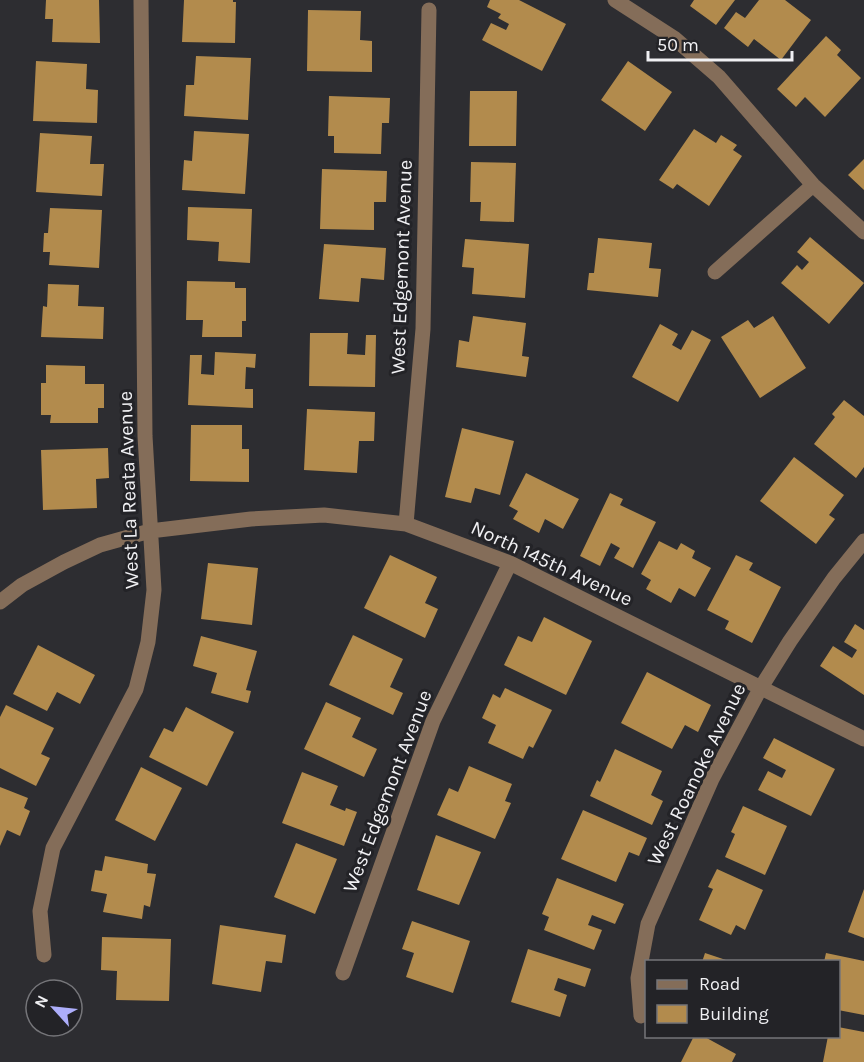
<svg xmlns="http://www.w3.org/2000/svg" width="864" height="1062" font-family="Karla,sans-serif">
  <rect width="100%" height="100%" fill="#2d2d31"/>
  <path fill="#b28b4d" d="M46,0h53l1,43 -48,-1 1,-23h-8z
    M184,0h49v2h3l-1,41 -53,-1z
    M490,0h29l47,24 -24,47 -60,-31 9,-17 15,7 3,-6 -11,-6 3,-4 -14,-7z
    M694,0h41l-19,25 -26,-19z
    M759,0h26l26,20 -30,40 -27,-21 -6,8 -24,-19 12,-16 9,6z
    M308,10l53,1 -1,29 12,1v31l-65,-1z
    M826,36l15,14 -4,5 24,23 -36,39 -20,-20 -9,10 -19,-18z
    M196,56l55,2 -3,62 -64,-4 2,-31h8z
    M36,61l51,3 -1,25 12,1 -1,33 -64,-2z
    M628,61l44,31 -27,39 -44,-31z
    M470,91h47l-1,55h-47z
    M329,96l61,2 -1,25h-7l-1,31 -47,-1v-17h-6z
    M694,129l22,14 5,-8 16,10 -4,5 9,6 -33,50 -32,-22 -4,5 -14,-9z
    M194,131l55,3 -4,60 -63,-4 2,-30 8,1z
    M40,133l52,3 -2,28h14l-2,32 -66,-4z
    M864,159v31l-16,-15z
    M471,162l45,1 -2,59 -34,-1 1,-19h-11z
    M322,169l65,2 -1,31h-12v28l-54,-1z
    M188,207l64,2 -2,54 -32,-2 1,-19 -32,-2z
    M50,208l52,2 -3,58 -50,-3 1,-13h-7l1,-19h4z
    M810,237l54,46 -35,41 -48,-41 16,-18 5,5 7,-8 -12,-10z
    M598,238l54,5 -3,25 12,1 -3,28 -71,-7 2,-17h5z
    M465,239l64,5 -4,54 -53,-4 2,-26 -12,-1z
    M324,244l62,4 -2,32 -23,-2 -2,24 -40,-3z
    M187,281l48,1v6h11v33h-4v16h-40l1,-17h-17z
    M48,284l31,1 -1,21 26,1 -1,32 -62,-2 2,-31 4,1z
    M473,316l53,7 -4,33 7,1 -3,20 -70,-10 3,-27 10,2z
    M773,316l33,52 -46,30 -39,-61 27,-17 6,8z
    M660,324l18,10 -6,11 9,5 11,-20 19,10 -33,62 -46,-25z
    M310,333h38l-1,21 18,1 1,-20h10l-1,52 -66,-1z
    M215,352l41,2 -1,14 -9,-1 -1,22h8v19l-65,-3 2,-50h12l-1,19 13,1z
    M46,365l39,1v18h19v24h-6v15h-48l1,-8h-10v-32h5z
    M844,400l20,16v51l-8,11 -42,-34 21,-27 -3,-3z
    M307,409l68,3 -1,29h-15l-2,32 -53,-3z
    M191,425h51v24h7v33l-59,-1z
    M462,428l52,13 -14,54 -25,-7 -4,15 -26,-6z
    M108,448l1,30 -13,1 1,29 -54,2 -2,-60z
    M794,457l50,38 -15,20 6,4 -19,25 -56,-43z
    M526,473l53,26 -16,30 -18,-10 -6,14 -26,-14 5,-8 -9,-5z
    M610,493l13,6 -3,6 36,17 -23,46 -19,-10 6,-10 -9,-5 -11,23 -20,-10z
    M659,541l18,9 4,-7 14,8 -3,7 19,10 -16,29 -16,-9 -8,15 -25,-14 5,-9 -10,-6z
    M390,555l47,22 -12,26 13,6 -13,29 -61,-30z
    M736,555l17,8 -4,7 32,17 -29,56 -27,-14 4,-8 -22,-11z
    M208,563l50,5 -6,57 -51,-6z
    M544,617l48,24 -26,54 -62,-30 14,-29 14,6z
    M855,624l9,6v65l-44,-29 13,-20 19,12 5,-8 -13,-8z
    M353,635l50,24 -13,28 13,6 -10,22 -64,-30z
    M201,636l56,15 -11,39 5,1 -3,12 -37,-10 6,-20 -24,-7z
    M38,645l57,30 -15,29 -23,-12 -10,19 -34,-17z
    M647,672l64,33 -13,27 -13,-7 -13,24 -51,-26z
    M505,688l47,22 -19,38 -4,-2 -6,13 -35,-16 8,-18 -14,-7 11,-24 7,4z
    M326,702l35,16 -9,19 25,12 -13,28 -60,-28z
    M6,705l48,23 -13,26 9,4 -14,28 -36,-18v-51z
    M186,707l48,25 -27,54 -58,-29 15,-29 9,4z
    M774,738l61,31 -24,47 -53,-26 10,-19 14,7 4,-8 -23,-12z
    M615,749l47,22 -11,24 12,6 -11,24 -62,-29 7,-16 3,2z
    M469,766l43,18 -7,17 6,2 -16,36 -58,-24 12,-27 9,4z
    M141,767l41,21 -27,53 -40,-21z
    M302,772l36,14 -8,19 15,6 1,-3 11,4 -13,34 -62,-23z
    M0,787l28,11 -4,10 6,3 -10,25 -13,-6 -7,16z
    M743,806l44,20 -22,49 -40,-18 10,-23 -4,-2z
    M583,810l64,28 -8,18 -10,-4 -13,30 -55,-23z
    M436,835l45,17 -22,53 -42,-15z
    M296,843l41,16 -22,55 -41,-17z
    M105,856l43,8 -1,9 9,1 -6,33 -6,-2 -2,14 -39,-7 4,-18 -16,-3 4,-21 7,1z
    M717,869l46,21 -18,40 -9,-5 -5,10 -32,-15 14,-31 -5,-2z
    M557,878l67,26 -9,20 -23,-9 -4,10 14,5 -8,20 -50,-20 5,-13 -7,-3z
    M864,889v49l-16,-6z
    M412,921l58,20 -17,52 -47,-16 8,-24 -12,-4z
    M220,925l66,10 -4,28 -16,-2 -5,31 -49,-8z
    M102,937l69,2 -2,62 -53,-1 1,-29 -16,-1z
    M528,949l63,20 -6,18 -27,-9 -4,12 13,5 -7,22 -49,-15z
    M705,953l24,8v1h-27z
    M826,953l38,8v54l-26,-5v-48h-14z
    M838,1027l26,5v30h-41l5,-26h10z
    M694,1036h9l33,18 -4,8h-51z"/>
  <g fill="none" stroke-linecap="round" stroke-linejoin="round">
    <path stroke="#846d59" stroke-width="15" d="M615,0l59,38 45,39 94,108 51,47
      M715,272l98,-87
      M406,524l17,-195 6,-319
      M0,602l22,-17 42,-23 36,-17 50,-14 101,-12 73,-4 82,9 104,39 354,176
      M44,955l-4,-44 13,-63 83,-159 12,-47 6,-52 -9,-154 -4,-436
      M343,973l90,-252 77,-158
      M641,1016l-3,-38 10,-54 64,-145 48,-90 30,-48 44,-63 30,-37"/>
  </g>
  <g text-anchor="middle" stroke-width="6" stroke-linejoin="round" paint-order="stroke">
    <g font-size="20" fill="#f0f0f3" stroke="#232327">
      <text transform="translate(401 267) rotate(-88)" y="7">West Edgemont Avenue</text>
      <text transform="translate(128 490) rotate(-92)" y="7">West La Reata Avenue</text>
      <text transform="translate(552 563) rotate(25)" y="7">North 145th Avenue</text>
      <text transform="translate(696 774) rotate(-64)" y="7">West Roanoke Avenue</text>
      <text transform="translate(387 791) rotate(-69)" y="7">West Edgemont Avenue</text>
    </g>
  </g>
  <rect x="645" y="960" width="195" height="78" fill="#232327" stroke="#757579" stroke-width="1.5"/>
  <rect x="657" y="980" width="30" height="9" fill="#846d59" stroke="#757579" stroke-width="1.5"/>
  <text x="699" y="990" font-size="18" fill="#f0f0f3">Road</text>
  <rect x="657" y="1005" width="30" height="18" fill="#b28b4d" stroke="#757579" stroke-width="1.5"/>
  <text x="699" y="1020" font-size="18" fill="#f0f0f3">Building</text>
  <g transform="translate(54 1008) rotate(297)"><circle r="28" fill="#232327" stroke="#757579" stroke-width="1.5"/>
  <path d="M0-4.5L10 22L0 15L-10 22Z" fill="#adaefb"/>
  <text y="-9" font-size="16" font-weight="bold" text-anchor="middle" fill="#f0f0f3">N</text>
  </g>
  <path d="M648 51v9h144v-9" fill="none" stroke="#f0f0f3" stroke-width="3"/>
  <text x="657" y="51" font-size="18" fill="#f0f0f3" stroke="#232327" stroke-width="4.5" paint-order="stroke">50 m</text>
</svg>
